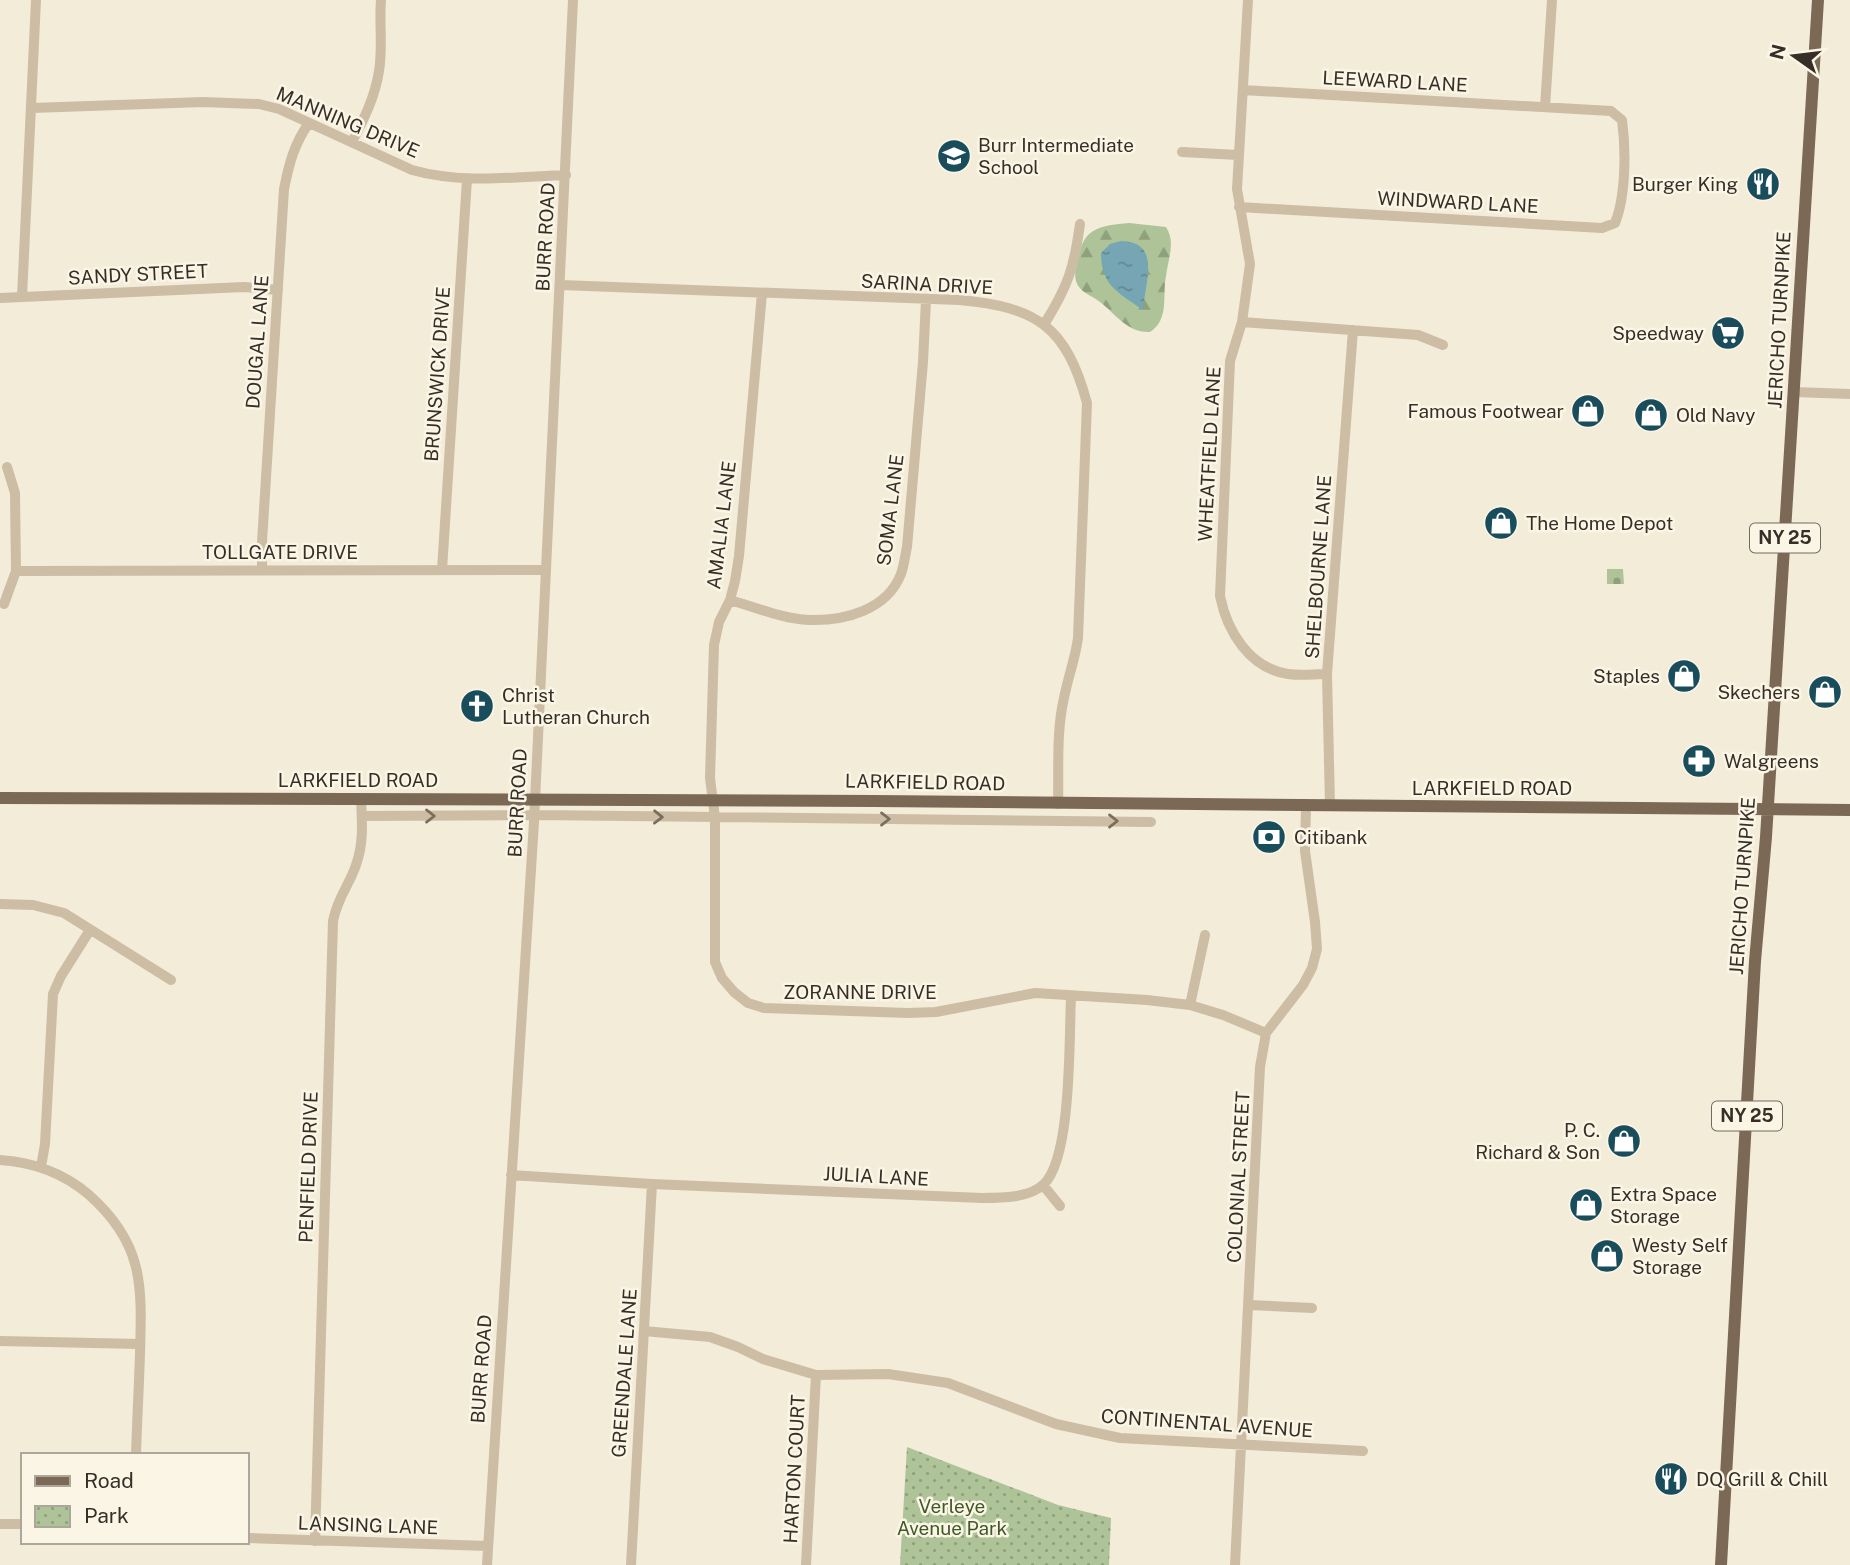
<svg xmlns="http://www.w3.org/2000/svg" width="1850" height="1565" font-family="'Public Sans',sans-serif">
  <defs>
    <pattern id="forest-firs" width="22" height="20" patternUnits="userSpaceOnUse" patternTransform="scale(1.75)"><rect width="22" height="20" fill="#aec498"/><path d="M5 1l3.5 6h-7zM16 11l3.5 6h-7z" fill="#8ea07c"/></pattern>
    <pattern id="cemetery-stones" width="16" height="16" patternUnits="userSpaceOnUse" patternTransform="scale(1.75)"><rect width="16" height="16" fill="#aec498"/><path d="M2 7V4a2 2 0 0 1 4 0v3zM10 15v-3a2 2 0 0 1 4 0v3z" fill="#8ea07c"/></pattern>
    <pattern id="park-dots" width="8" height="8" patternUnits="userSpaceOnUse" patternTransform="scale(1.75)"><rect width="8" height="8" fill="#aec498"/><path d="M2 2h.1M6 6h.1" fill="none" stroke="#8ea07c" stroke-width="1.8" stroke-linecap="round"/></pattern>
    <pattern id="water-ripples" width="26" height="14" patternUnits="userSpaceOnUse" patternTransform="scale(1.75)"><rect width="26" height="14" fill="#76a6b3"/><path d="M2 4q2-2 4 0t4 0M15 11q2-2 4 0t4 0" fill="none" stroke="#628892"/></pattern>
  </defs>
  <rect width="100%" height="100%" fill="#f3ecd9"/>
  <path fill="url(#forest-firs)" d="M1129,223l37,4c10,15 2,32 0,49 -4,19 4,43 -16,56 -23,1 -34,-18 -50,-30 -9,-7 -21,-10 -24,-21 -2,-7 0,-15 2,-21 5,-33 22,-34 51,-37z"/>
  <path fill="url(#cemetery-stones)" d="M1607,569h16l1,15h-17z"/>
  <path fill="url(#park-dots)" d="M907,1447l151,58 53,13 -2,47h-209z"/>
  <path fill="url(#water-ripples)" d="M1121,241c41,1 24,41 22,69 -24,-17 -42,-24 -42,-57l9,-9z"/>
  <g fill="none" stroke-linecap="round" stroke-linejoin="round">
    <path stroke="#cdbda4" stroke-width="10" d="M1248,0l-11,189 13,75 -8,58 -12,39 -10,235c7,35 29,72 68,78 13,2 26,0 39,0
      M1545,107l7,-107
      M32,108l171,-6 56,2 20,5 133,61c50,14 102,7 154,5
      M352,142c12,-23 23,-45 27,-71 4,-23 0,-48 2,-71
      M1182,152l56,3
      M1239,207l363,21 13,-5c11,-27 11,-74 7,-103l-11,-9 -368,-21
      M561,285l398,15c78,7 107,26 128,103l-9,235c-3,22 -10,39 -14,60 -8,34 -5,71 -6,106
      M762,293l-23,263 -4,25 -5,19 -11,22 -5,23 -4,133 5,40v144l7,16 12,14 14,11 16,5 144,5 28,-1 99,-19 112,7 43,5 33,10 43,18
      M22,297l14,-297
      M0,298l244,-11 34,3
      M1242,322l176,13 25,10
      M1045,323c23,-37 29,-55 35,-99
      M1794,392l56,2
      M262,569v-27l22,-353c5,-25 10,-45 25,-66
      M442,570l25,-391
      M16,571l529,-1
      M730,600c25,7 53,19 79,20 36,1 78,-10 92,-46 3,-8 4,-18 6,-27l16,-185 3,-62
      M4,604l12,-33 -1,-78 -8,-26
      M1330,806l-3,-132 26,-344
      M362,816l172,-1 617,7
      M0,904l33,1 31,8 107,67
      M1190,1005l15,-70
      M0,1160c32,2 63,13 88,34 56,49 54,91 52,159 -1,34 -3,68 -4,102
      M41,1167l4,-23 8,-150 8,-18 29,-46
      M511,1175l141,9 330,14c19,0 48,0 62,-14 28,-27 25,-147 27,-188
      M1043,1185l17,21
      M1249,1305l63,3
      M644,1331l66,6 28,10 25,12 53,16 72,-1 60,9 108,41 64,14 243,13
      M0,1341l140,3
      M0,1524h23
      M247,1538l241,8
      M315,1541l18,-620c5,-25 16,-35 23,-56 8,-22 6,-43 5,-66
      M487,1565l47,-743 39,-822
      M631,1565l21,-381
      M806,1565l10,-190
      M1235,1565l25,-498 6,-34 37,-48 9,-17 5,-19 -2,-27 -10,-71 1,-44"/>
    <path stroke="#7b6956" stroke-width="12" d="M0,798c291,2 583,0 874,3 325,3 651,6 976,9
      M1721,1565l34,-604 11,-124 52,-837"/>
  </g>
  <defs><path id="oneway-chevron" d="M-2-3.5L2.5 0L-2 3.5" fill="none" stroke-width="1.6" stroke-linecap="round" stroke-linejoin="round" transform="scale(1.75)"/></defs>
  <g stroke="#7a6f5f">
    <use href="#oneway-chevron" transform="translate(430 816)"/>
    <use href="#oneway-chevron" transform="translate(658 817) rotate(1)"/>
    <use href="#oneway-chevron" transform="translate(885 819)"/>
    <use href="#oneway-chevron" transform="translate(1113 821)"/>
  </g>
  <defs>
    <g id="school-disc" transform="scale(1.75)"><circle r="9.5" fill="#194d5c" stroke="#fbf5e6"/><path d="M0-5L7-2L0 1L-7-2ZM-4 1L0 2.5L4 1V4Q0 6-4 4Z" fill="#fff"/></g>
    <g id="restaurant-disc" transform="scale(1.75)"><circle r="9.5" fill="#194d5c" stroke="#fbf5e6"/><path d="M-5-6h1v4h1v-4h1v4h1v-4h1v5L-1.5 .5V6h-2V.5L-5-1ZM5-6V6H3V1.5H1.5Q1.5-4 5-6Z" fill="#fff"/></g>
    <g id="supermarket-disc" transform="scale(1.75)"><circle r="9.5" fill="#194d5c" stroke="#fbf5e6"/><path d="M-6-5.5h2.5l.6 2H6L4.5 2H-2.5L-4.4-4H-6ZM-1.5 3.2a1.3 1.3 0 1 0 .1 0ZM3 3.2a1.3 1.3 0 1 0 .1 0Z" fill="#fff"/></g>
    <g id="shop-disc" transform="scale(1.75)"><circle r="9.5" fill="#194d5c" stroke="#fbf5e6"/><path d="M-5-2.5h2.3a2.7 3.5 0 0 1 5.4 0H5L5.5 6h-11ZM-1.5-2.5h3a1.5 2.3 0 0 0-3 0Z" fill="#fff"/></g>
    <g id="church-disc" transform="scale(1.75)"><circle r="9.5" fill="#194d5c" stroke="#fbf5e6"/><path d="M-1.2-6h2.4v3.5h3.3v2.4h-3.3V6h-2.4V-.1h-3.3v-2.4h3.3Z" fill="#fff"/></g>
    <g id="pharmacy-disc" transform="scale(1.75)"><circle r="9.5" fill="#194d5c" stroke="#fbf5e6"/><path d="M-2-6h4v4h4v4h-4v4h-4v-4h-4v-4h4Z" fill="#fff"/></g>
    <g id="bank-disc" transform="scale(1.75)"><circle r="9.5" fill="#194d5c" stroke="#fbf5e6"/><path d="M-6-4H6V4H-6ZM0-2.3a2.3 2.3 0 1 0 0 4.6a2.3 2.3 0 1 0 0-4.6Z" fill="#fff"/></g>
  </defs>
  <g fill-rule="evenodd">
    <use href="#school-disc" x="954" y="156"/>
    <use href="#restaurant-disc" x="1763" y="184"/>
    <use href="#supermarket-disc" x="1728" y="333"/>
    <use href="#shop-disc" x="1588" y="411"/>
    <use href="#shop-disc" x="1651" y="415"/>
    <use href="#shop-disc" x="1501" y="523"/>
    <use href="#shop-disc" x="1684" y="676"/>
    <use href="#shop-disc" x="1825" y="692"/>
    <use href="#church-disc" x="477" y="706"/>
    <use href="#pharmacy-disc" x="1699" y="761"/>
    <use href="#bank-disc" x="1269" y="837"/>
    <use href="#shop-disc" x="1624" y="1141"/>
    <use href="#shop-disc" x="1586" y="1205"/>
    <use href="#shop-disc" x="1607" y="1256"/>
    <use href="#restaurant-disc" x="1671" y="1479"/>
  </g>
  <g text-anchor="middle" stroke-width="5" stroke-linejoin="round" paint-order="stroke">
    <g fill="#fbf5e6" stroke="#726a60" stroke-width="2">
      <rect x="1750" y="523.5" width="70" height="29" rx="5"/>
      <rect x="1712" y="1101.5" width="70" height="29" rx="5"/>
    </g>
    <g font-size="18" font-weight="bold" fill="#372f27">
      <text x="1785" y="544">NY 25</text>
      <text x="1747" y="1122">NY 25</text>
    </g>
    <g font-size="19" fill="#372f27" stroke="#fbf5e6">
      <text transform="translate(1395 81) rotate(3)" y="7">LEEWARD LANE</text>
      <text transform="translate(348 122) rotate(23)" y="7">MANNING DRIVE</text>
      <text transform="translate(1458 202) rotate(3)" y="7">WINDWARD LANE</text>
      <text transform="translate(545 237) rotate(-87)" y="7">BURR ROAD</text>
      <text transform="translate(138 274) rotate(-3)" y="7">SANDY STREET</text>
      <text transform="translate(927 284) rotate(3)" y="7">SARINA DRIVE</text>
      <text transform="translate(1779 320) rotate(-87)" y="7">JERICHO TURNPIKE</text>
      <text transform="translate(257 342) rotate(-86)" y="7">DOUGAL LANE</text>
      <text transform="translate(437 374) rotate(-86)" y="7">BRUNSWICK DRIVE</text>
      <text transform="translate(1209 454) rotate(-87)" y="7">WHEATFIELD LANE</text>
      <text transform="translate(890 510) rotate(-83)" y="7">SOMA LANE</text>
      <text transform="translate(721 525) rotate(-83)" y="7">AMALIA LANE</text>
      <text x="280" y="559">TOLLGATE DRIVE</text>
      <text transform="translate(1318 567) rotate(-86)" y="7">SHELBOURNE LANE</text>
      <text x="358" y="787">LARKFIELD ROAD</text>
      <text transform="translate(925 782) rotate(1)" y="7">LARKFIELD ROAD</text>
      <text x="1492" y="795">LARKFIELD ROAD</text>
      <text transform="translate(517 803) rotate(-87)" y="7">BURR ROAD</text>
      <text transform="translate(1742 886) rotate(-86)" y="7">JERICHO TURNPIKE</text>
      <text x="860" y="999">ZORANNE DRIVE</text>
      <text transform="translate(308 1167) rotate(-88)" y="7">PENFIELD DRIVE</text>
      <text transform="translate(876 1176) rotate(3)" y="7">JULIA LANE</text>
      <text transform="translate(1238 1177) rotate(-87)" y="7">COLONIAL STREET</text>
      <text transform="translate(481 1369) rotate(-86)" y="7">BURR ROAD</text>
      <text transform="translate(624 1373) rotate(-86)" y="7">GREENDALE LANE</text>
      <text transform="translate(1207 1423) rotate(4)" y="7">CONTINENTAL AVENUE</text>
      <text transform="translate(794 1469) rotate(-87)" y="7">HARTON COURT</text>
      <text transform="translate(368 1525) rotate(2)" y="7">LANSING LANE</text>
    </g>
    <g font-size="19" fill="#372f27" stroke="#fbf5e6" text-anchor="start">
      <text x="978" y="152">Burr Intermediate<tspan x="978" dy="22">School</tspan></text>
      <text x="1738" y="191" text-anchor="end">Burger King</text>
      <text x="1704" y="340" text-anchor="end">Speedway</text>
      <text x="1564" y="418" text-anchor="end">Famous Footwear</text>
      <text x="1676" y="422">Old Navy</text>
      <text x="1526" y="530">The Home Depot</text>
      <text x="1660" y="683" text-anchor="end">Staples</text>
      <text x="1800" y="699" text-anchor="end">Skechers</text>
      <text x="502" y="702">Christ<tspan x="502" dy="22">Lutheran Church</tspan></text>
      <text x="1724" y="768">Walgreens</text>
      <text x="1294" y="844">Citibank</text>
      <text x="1600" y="1137" text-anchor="end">P. C.<tspan x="1600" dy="22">Richard &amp; Son</tspan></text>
      <text x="1610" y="1201">Extra Space<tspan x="1610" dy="22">Storage</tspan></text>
      <text x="1632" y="1252">Westy Self<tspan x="1632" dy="22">Storage</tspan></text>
      <text x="1696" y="1486">DQ Grill &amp; Chill</text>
    </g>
    <g font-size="19" fill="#3e5828" stroke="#fbf5e6">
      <text x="952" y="1513">Verleye<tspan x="952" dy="22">Avenue Park</tspan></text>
    </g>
  </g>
  <rect x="21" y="1453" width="228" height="91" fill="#fbf5e6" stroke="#ada69a" stroke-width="2"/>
  <rect x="35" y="1476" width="35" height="10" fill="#7b6956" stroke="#ada69a" stroke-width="2"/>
  <text x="84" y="1488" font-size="21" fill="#372f27">Road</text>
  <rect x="35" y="1506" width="35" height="21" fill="url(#park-dots)" stroke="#ada69a" stroke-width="2"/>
  <text x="84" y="1523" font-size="21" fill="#372f27">Park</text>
  <g transform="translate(1794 56) rotate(284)" stroke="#fbf5e6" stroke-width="5" paint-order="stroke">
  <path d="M0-5L12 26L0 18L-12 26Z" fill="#372f27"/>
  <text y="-10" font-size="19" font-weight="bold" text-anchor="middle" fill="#372f27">N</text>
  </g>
</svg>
